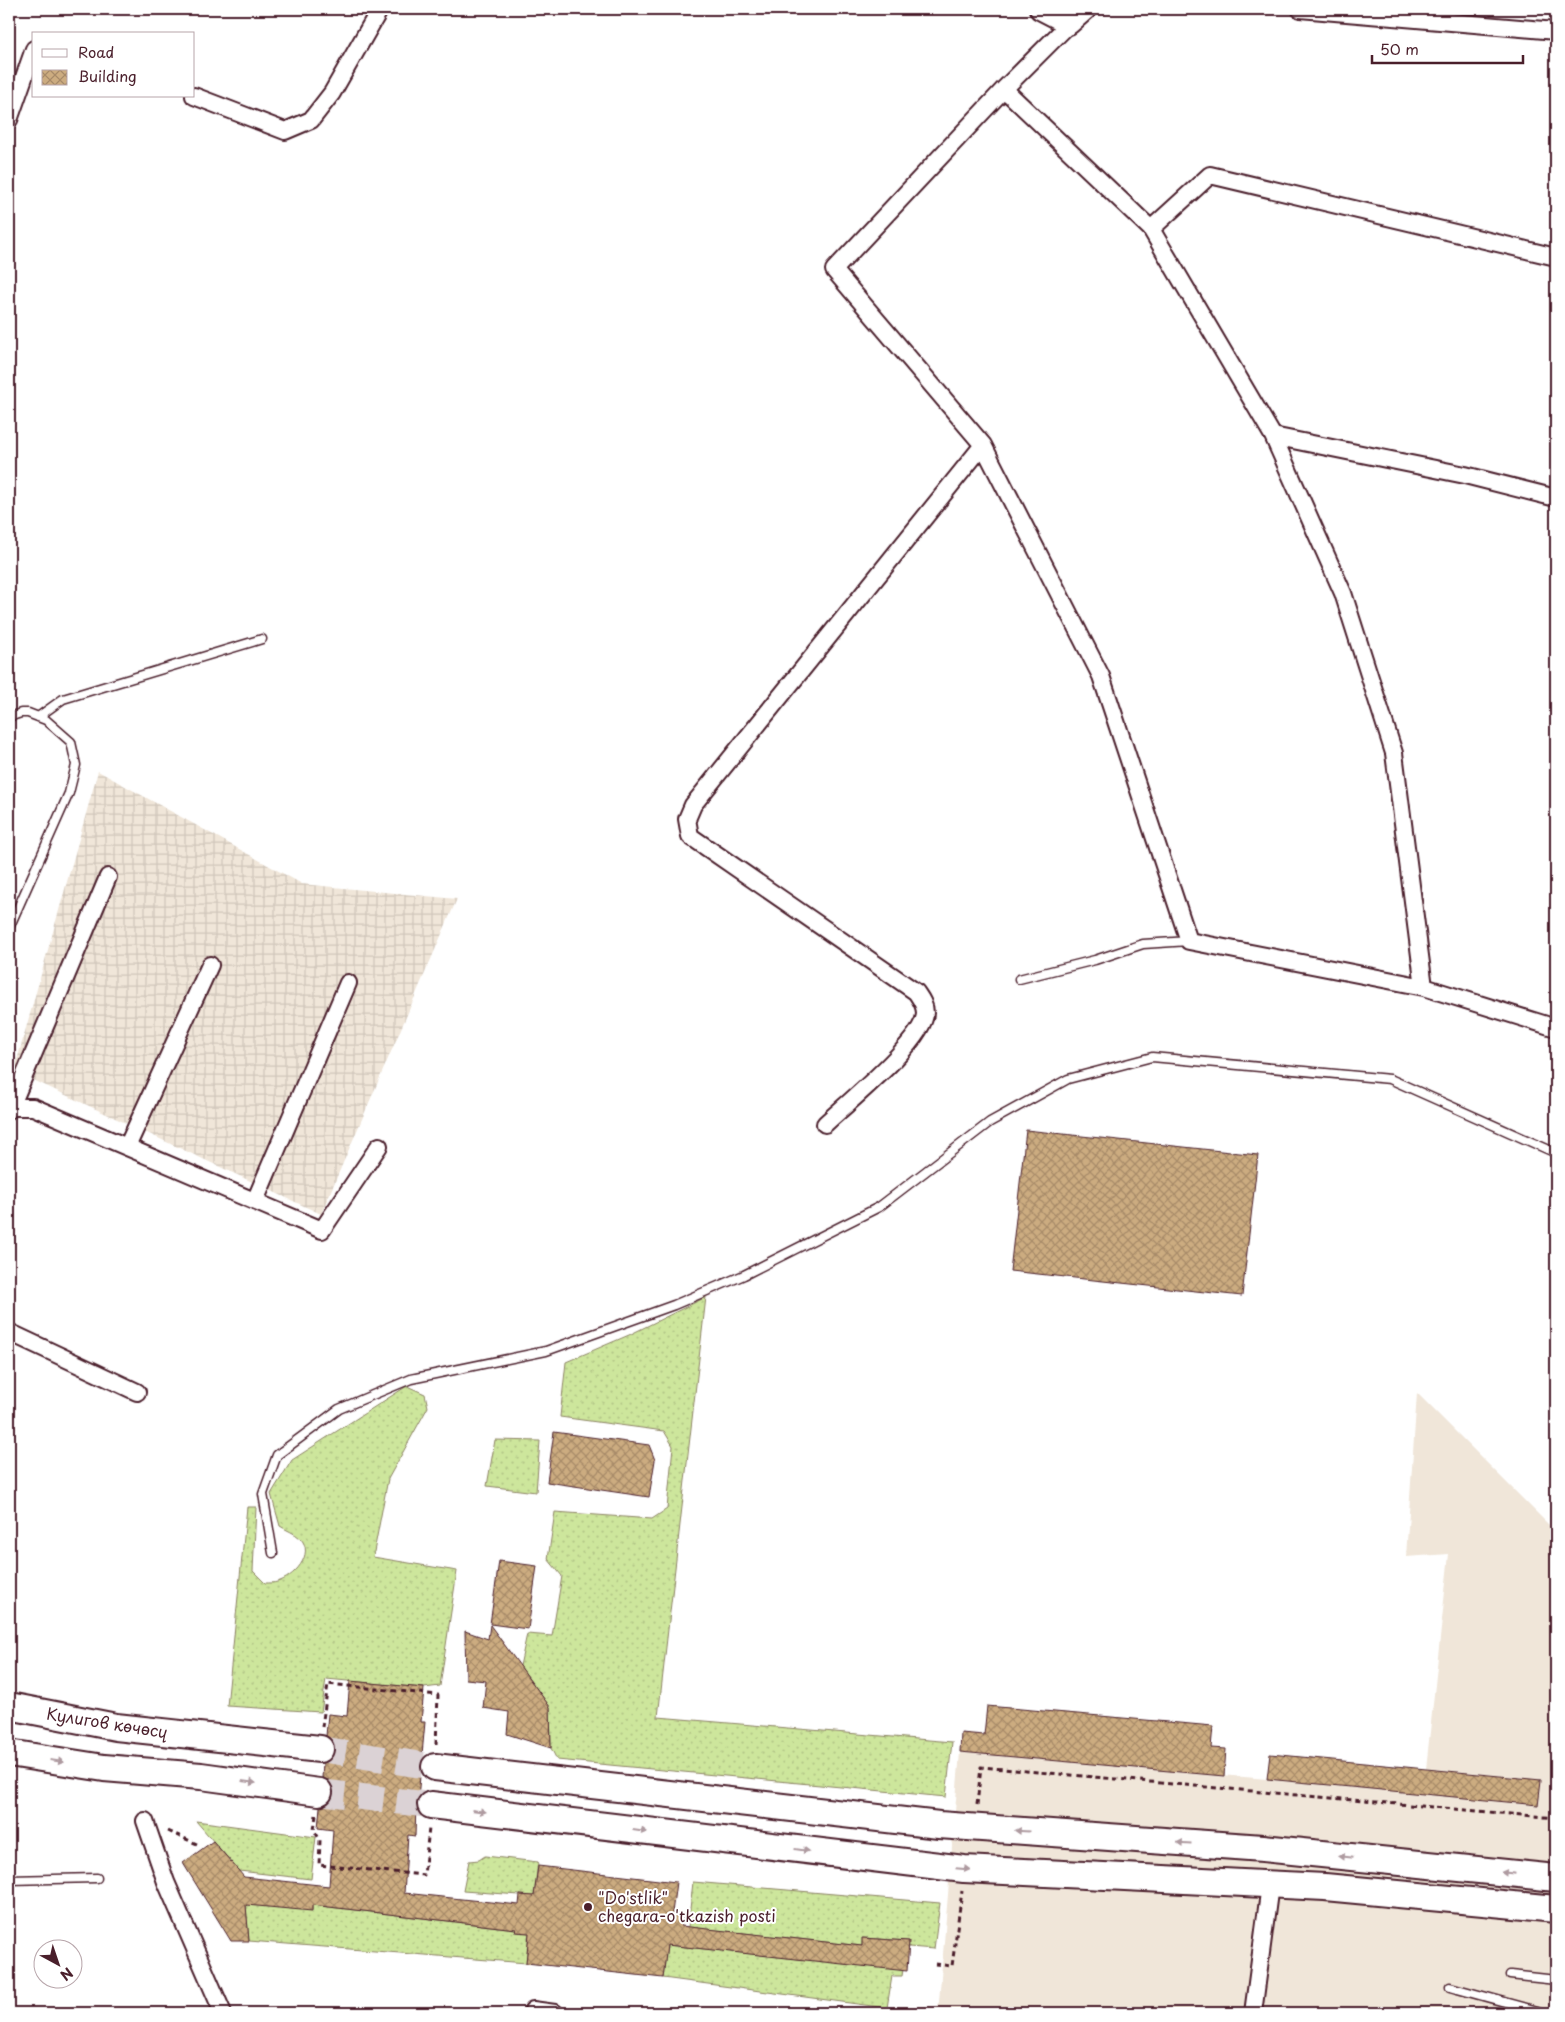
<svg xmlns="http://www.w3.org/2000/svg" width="1565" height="2022" font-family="'Playpen Sans',sans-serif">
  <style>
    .built { fill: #f0e6d9 }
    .industrial { fill: url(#industrial-grid) }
    .grass { fill: url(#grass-dots); stroke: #8c8264 }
    .building { fill: url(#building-cross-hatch); stroke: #4a1f2b }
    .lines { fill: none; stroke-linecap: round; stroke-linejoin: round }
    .trunk-tunnel { stroke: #dbd2d5; stroke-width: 26; stroke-dasharray: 26 13; stroke-linecap: butt }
    .service-casing { stroke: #4a1f2b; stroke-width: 11 }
    .minor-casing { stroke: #4a1f2b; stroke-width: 20 }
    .tertiary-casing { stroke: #4a1f2b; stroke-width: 24 }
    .trunk-casing { stroke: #4a1f2b; stroke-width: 30 }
    .path { stroke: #4a1f2b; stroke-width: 3; stroke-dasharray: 5 4; stroke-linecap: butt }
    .service { stroke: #fff; stroke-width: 8 }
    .minor { stroke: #fff; stroke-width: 16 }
    .tertiary { stroke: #fff; stroke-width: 20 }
    .trunk { stroke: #fff; stroke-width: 26 }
    .oneway { fill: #ae9aa0 }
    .poi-dot { fill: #4a1f2b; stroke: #fff; stroke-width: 2 }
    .labels { text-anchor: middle; stroke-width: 4; stroke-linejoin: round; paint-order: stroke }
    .street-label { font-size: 16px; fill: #4a1f2b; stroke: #fff }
    .poi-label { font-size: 16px; fill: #4a1f2b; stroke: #fff; text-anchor: start }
  </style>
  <defs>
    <pattern id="industrial-grid" width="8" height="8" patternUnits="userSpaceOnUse" patternTransform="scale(1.25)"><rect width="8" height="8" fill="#f0e6d9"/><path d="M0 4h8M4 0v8" fill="none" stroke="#cfc5ba"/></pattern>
    <pattern id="grass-dots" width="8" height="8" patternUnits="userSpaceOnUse" patternTransform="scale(1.25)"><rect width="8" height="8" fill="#cde69c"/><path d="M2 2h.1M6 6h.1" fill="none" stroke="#b2c587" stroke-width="1.8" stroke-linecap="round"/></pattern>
    <pattern id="building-cross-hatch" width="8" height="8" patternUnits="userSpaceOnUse" patternTransform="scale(1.25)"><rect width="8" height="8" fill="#ccac80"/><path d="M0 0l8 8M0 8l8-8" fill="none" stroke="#a88b69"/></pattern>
  </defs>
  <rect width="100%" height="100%" fill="#fff"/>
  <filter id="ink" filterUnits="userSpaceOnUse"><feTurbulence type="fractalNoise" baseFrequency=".02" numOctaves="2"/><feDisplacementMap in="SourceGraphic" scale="10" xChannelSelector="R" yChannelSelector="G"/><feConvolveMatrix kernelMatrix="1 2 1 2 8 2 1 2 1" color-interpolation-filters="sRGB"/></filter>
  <g filter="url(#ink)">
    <path class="built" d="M1417,1393l139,139v481h-618l22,-261 307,27 271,26 3,-25 -115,-11 23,-215 -43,3z"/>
    <path class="industrial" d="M98,771l204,113 155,15 -136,315 -307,-143z"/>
    <path class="grass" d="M706,1297l-48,420 294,25 -6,55 -389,-37 -6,-12 -1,-41 -30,-41 7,-32 25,2 10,-60 -14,-17 7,-47 97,7 15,-10 6,-63 -9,-15 -104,-14 6,-55 63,-27z
      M407,1386l18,8 3,13 -40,72 -15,78 84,14 -17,115 -16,2 -98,-9 -5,33 -94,-6 20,-199h9l-3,64 12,12c4,0 9,0 12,-1 16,-4 39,-28 23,-44 -5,-5 -14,-8 -20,-12l-9,-32 21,-34z
      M495,1440l45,1 -4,51 -49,-6z
      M196,1821l120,16 -5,42 -72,-8z
      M485,1856l53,6 -4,34 -71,-5 6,-30 10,-1z
      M693,1882l247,21 -6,46 -25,-2 -1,-6 -45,-3 -1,8 -174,-19z
      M245,1896l67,14v-5l204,24v3l13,1 -3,30 -277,-22z
      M667,1945l236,25 -1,6h-10l-5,32 -224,-30z"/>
    <path class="building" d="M1026,1130l232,25 -16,141 -232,-25z
      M554,1432l95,13 6,15 -6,37 -102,-15z
      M499,1561l38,5 -9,63 -38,-5z
      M490,1625l60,82 1,41 -44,-14 2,-22 -26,-4 3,-27 -20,-2 -1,-48 23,8z
      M350,1681l74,7 -3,34h4l-7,76 -2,6 -1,32 -7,-1 -4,58 115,12 1,-10 14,1 4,-30 138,16 -4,31 10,1 -1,12 181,20v-8l47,3 -2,30 -240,-26 -4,33 -137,-15 3,-30 -14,-1 1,-3 -204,-24v6l-66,-6 3,36h-18l-48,-78 30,-22 31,36 85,9 4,-56 -15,-2 2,-21 5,-1 6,-4 3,-8 -1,-8 -4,-6 -7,-2 1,-15 9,-5 3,-8 -2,-7 -7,-7 2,-22 19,2z
      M987,1706l226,20 -2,22 15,1 -2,27 -264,-24 1,-19 23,2z
      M1270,1754l271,26 -3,25 -271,-26z"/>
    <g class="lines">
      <path class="trunk-tunnel" d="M320,1749l115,18
        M319,1792l112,13"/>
      <g class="service-casing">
        <path id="service" d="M9,717l12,-4h7l18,7 25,22 5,23 -7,28 -60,135
          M38,717l25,-18 199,-60
          M1019,979l76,-19 48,-16 46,-3
          M273,1553l-10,-59 14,-39 62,-46 72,-30 135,-28 128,-46 70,-30 135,-68 111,-85 78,-43 84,-22 238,22 166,74
          M9,1880l88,-2
          M1510,1975l46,5
          M1450,1987l95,26"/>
      </g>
      <g class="minor-casing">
        <path id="minor" d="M1300,9l256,22
          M1069,24l-65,65 -170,181 149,175 118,231 88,265 235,46 132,41
          M1004,89l147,140 122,207 70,157 51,160 30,234
          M194,96l91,35 26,-11 21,-27 48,-84
          M9,120l25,-71
          M1151,229l59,-54 346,82
          M1273,436l192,39 91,23
          M11,1107l97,-230
          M9,1110l2,-3h22l289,123 57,-84
          M825,1124c21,-20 100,-84 100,-111 0,-9 -5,-15 -9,-21l-226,-156 -3,-17 6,-14 290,-360
          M127,1147l83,-182
          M255,1201l93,-218
          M9,1332l128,60
          M145,1821l21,61 57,131
          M533,2010l22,3
          M1253,2013l17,-128"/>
      </g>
      <g class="tertiary-casing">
        <path id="tertiary" d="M1040,9l29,15 17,-15"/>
      </g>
      <g class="trunk-casing">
        <path id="trunk" d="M9,1706l107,21 204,22
          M9,1753l95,15 97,8 118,16
          M435,1767l504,58 324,23 293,30
          M431,1805l533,64 361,18 231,22"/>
      </g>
      <path class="path" d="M322,1727l6,-43 110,11 -2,49
        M977,1805l4,-38 575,51
        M316,1815l-2,15 6,10 -1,25 105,10 5,-47
        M168,1831l29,13
        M935,1964l17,2 10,-75"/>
      <use href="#service" class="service"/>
      <use href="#minor" class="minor"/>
      <use href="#tertiary" class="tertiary"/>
      <use href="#trunk" class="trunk"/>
    </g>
    <defs><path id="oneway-solid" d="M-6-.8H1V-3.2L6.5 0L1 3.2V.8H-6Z" transform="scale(1.25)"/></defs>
    <g class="oneway">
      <use href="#oneway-solid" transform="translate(57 1761) rotate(8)"/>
      <use href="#oneway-solid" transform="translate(249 1782) rotate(8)"/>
      <use href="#oneway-solid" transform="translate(479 1811) rotate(7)"/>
      <use href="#oneway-solid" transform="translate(640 1831) rotate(7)"/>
      <use href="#oneway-solid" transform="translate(1022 1831) rotate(-176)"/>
      <use href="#oneway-solid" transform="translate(1184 1843) rotate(-176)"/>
      <use href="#oneway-solid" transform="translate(802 1850) rotate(7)"/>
      <use href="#oneway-solid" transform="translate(1346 1857) rotate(-174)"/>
      <use href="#oneway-solid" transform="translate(963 1869) rotate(5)"/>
      <use href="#oneway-solid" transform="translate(1508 1873) rotate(-174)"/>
    </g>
  </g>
  <circle class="poi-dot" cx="588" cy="1907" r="5"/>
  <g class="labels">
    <g class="street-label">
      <text transform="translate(107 1723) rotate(9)" y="6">Кулигов көчөсү</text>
    </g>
    <g class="poi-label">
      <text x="598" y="1904">"Do'stlik"<tspan x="598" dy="18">chegara-o'tkazish posti</tspan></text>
    </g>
  </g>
  <rect width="1565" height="2022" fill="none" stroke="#fff" stroke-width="30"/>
  <rect x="15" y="15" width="1535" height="1992" fill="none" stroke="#4a1f2b" stroke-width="2" filter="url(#ink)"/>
  <rect x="32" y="32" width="162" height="65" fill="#ffffff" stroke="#b7a5aa"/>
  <rect x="42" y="49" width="25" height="8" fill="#ffffff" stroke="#b7a5aa"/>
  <text x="78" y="58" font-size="15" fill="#4a1f2b">Road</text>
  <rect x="42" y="70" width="25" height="15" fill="url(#building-cross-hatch)" stroke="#b7a5aa"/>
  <text x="78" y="82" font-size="15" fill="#4a1f2b">Building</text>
  <g transform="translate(58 1964) rotate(140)"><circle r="24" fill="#ffffff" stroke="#b7a5aa"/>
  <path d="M0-4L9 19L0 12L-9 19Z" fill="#4a1f2b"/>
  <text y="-8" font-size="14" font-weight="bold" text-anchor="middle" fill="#4a1f2b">N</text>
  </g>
  <path d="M1372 55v8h151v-8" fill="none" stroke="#4a1f2b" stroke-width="2.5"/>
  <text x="1380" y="55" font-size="15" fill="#4a1f2b" stroke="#ffffff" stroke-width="4" paint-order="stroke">50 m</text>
</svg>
